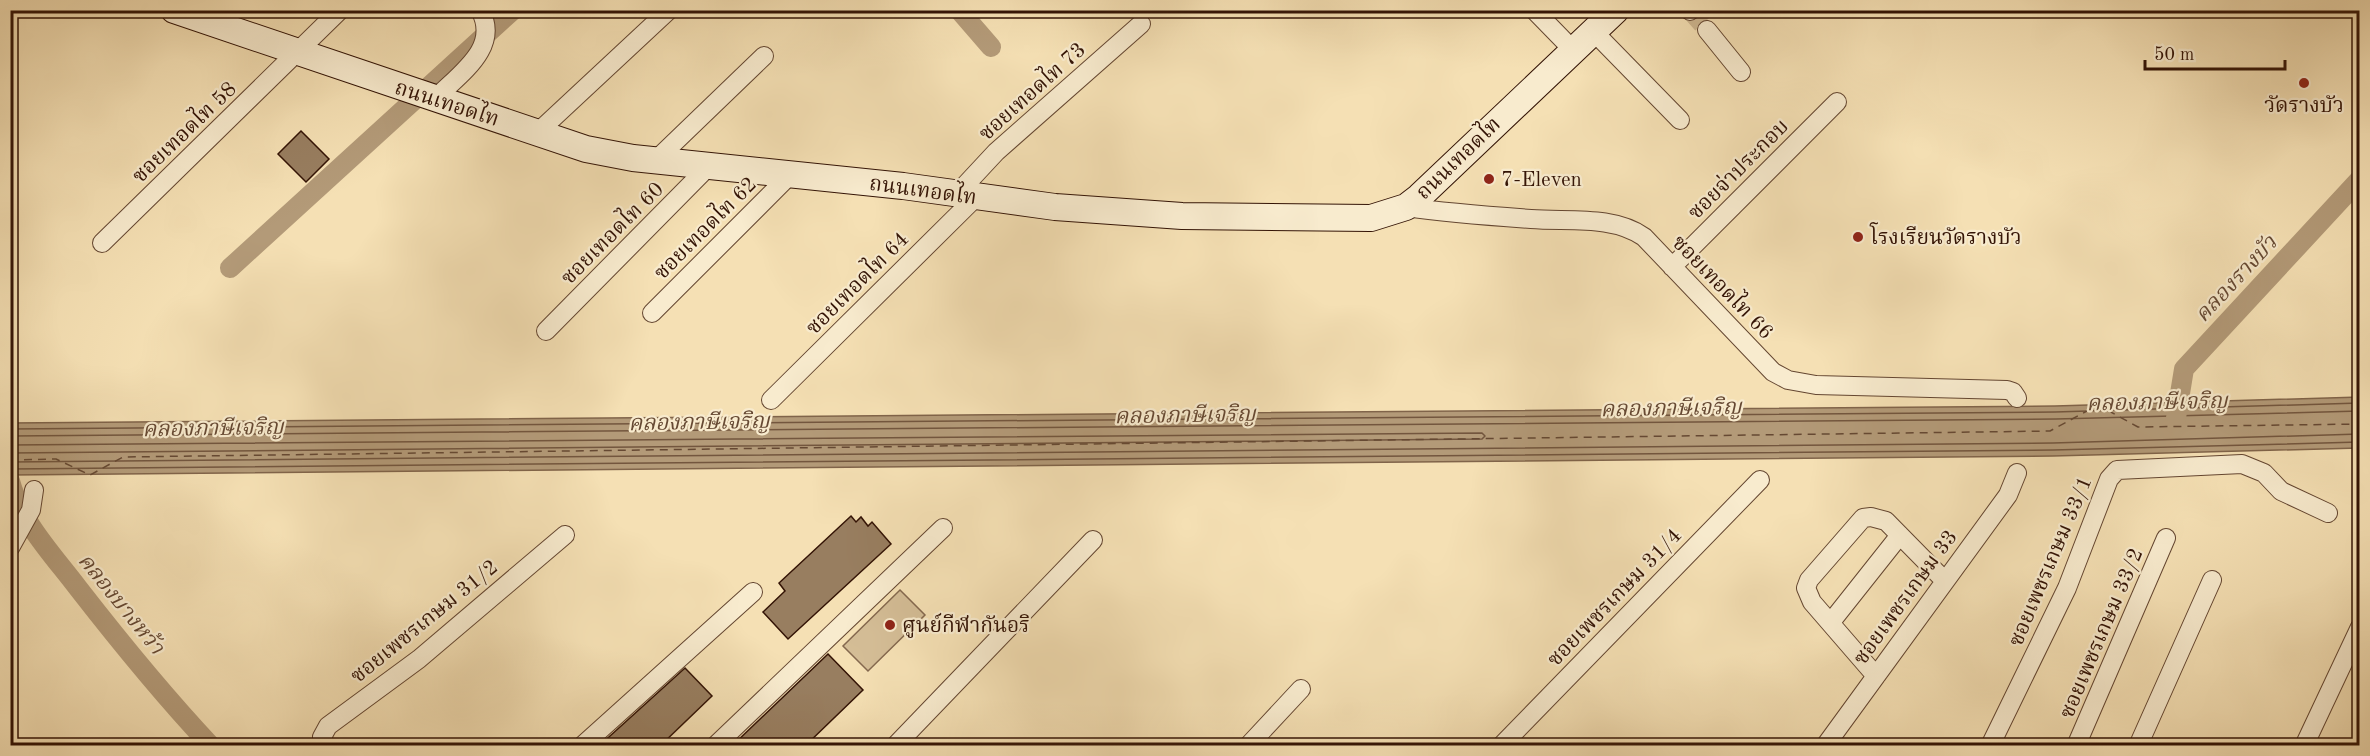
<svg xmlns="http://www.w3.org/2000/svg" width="2370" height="756" font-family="'Old Standard TT','Noto Serif Thai',serif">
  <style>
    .green { fill: #d4bd96; stroke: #84684e; stroke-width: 1.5 }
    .water { fill: #b39a78; stroke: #80644a; stroke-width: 1.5 }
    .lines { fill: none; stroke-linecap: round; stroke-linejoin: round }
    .shore { stroke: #73563e; stroke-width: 1.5 }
    .canal { stroke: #b39a78; stroke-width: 20 }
    .ferry { stroke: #664933; stroke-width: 1.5; stroke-dasharray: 8 6; stroke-linecap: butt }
    .building { fill: #987e60; stroke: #331305; stroke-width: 1.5 }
    .minor-tunnel { stroke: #ceb791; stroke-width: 18; stroke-dasharray: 18 9; stroke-linecap: butt }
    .minor-casing { stroke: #644631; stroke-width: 20 }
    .secondary-casing { stroke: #331305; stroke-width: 28 }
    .minor { stroke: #f8ebce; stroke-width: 18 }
    .secondary { stroke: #f8ebce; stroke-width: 26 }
    .poi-dot { fill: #8f2418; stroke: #f8ebce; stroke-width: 2 }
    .labels { text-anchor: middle; stroke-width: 4.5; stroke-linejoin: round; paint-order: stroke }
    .street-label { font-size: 21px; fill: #331305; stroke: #f8ebce }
    .poi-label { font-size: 21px; fill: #331305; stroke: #f8ebce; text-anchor: start }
    .water-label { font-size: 22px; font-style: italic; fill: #664933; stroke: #f8ebce }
  </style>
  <rect width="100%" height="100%" fill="#f5e0b4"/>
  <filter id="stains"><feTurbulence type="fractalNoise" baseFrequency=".00333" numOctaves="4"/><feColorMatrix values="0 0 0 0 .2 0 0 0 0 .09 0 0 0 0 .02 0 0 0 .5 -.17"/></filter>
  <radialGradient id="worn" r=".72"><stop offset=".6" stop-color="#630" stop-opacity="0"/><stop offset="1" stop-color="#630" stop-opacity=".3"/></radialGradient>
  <path class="green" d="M900,590l25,25 -57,56 -25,-25z"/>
  <path class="water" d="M2360,397l-1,51 -306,8 -2042,19 -1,-52 2045,-17z"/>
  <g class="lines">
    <path class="shore" d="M10,429l2045,-17 305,-9
      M10,436l2046,-17 304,-8
      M10,445l1472,-12 3,3 -3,3 -1472,14
      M10,462l2043,-19 307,-9
      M10,469l2043,-19 307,-8"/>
    <path class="canal" d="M959,10l32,37
      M230,268l283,-258
      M2175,424l9,-55 176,-190
      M10,481c11,41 43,74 68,107 42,54 86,108 133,158"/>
    <path class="ferry" d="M10,460l46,-1 34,16 33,-18 1927,-26 48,-26 40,22 222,-3"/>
  </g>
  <path class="building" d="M301,131l28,28 -23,23 -28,-28z
    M851,516l5,6 5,-5 7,9 4,-4 19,22 -103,95 -25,-27 22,-21 -6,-8z
    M828,654l35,36 -58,56h-73z
    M685,668l27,28 -52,50h-61z"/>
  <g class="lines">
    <path class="minor-tunnel" d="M1690,11l17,19"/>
    <g class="minor-casing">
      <path id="minor" d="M1534,10l39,40
        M1690,10v1
        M1707,30l34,42
        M1594,32l86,88
        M435,99c24,-25 66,-51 45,-89
        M537,133l132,-123
        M656,160l108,-104
        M956,195l40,-43 145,-128
        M1406,207c42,6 83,9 125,12 37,3 82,-4 113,18l129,135 15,8 28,5 191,5 6,2 4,6
        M102,243l238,-233
        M1672,267l165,-165
        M652,313l138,-138
        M546,331l163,-165
        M771,400l204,-202
        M10,548l21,-38 3,-20
        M1831,622l69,-87
        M1876,676l-64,-74 -6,-14 3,-8 54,-62 8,-1 15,4 59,60
        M326,746l-4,-9 6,-11 91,-67 146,-124
        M582,746l171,-154
        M715,746l228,-218
        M895,746l198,-206
        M1248,746l53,-57
        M1501,746l259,-266
        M1825,746l183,-251 9,-22
        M1990,746l77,-158 42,-109 8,-9 125,-6 22,9 17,18 47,22
        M2076,746l90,-208
        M2138,746l74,-166
        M2304,746l56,-119"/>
    </g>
    <g class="secondary-casing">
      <path id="secondary" d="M174,10l412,139 47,9 270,28 152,21 127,9 189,2 35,-11 13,-10 197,-187"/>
    </g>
    <use href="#minor" class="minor"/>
    <use href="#secondary" class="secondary"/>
  </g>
  <g class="poi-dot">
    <circle cx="2304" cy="83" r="6"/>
    <circle cx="1489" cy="179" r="6"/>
    <circle cx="1858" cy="237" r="6"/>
    <circle cx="890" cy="625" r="6"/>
  </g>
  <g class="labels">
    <g class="street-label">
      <text transform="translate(1032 91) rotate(-42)" y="7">ซอยเทอดไท 73</text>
      <text transform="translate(447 103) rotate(18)" y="7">ถนนเทอดไท</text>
      <text transform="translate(184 132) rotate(-44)" y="7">ซอยเทอดไท 58</text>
      <text transform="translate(1458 158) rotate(-44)" y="7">ถนนเทอดไท</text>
      <text transform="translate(1738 169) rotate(-45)" y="7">ซอยจ่าประกอบ</text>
      <text transform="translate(923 190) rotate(8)" y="7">ถนนเทอดไท</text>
      <text transform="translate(705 228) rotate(-45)" y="7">ซอยเทอดไท 62</text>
      <text transform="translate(612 233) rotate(-45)" y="7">ซอยเทอดไท 60</text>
      <text transform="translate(857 283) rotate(-45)" y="7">ซอยเทอดไท 64</text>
      <text transform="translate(1723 287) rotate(46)" y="7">ซอยเทอดไท 66</text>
      <text transform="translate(2050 561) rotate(-67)" y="7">ซอยเพชรเกษม 33/1</text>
      <text transform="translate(1614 597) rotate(-46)" y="7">ซอยเพชรเกษม 31/4</text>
      <text transform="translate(1905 597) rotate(-54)" y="7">ซอยเพชรเกษม 33</text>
      <text transform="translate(424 621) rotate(-39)" y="7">ซอยเพชรเกษม 31/2</text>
      <text transform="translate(2101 633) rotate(-67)" y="7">ซอยเพชรเกษม 33/2</text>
    </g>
    <g class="poi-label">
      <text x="2304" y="112" text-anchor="middle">วัดรางบัว</text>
      <text x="1501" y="186">7-Eleven</text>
      <text x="1870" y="244">โรงเรียนวัดรางบัว</text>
      <text x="902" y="632">ศูนย์กีฬากันอริ</text>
    </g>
    <g class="water-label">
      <text transform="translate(2235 278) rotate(-47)" y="8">คลองรางบัว</text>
      <text transform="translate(2157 401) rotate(-1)" y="8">คลองภาษีเจริญ</text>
      <text transform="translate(1671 407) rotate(-1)" y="8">คลองภาษีเจริญ</text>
      <text transform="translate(1185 414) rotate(-1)" y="8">คลองภาษีเจริญ</text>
      <text transform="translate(699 421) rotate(-1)" y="8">คลองภาษีเจริญ</text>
      <text transform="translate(213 427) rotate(-1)" y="8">คลองภาษีเจริญ</text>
      <text transform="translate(122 603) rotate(51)" y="8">คลองบางหว้า</text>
    </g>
  </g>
  <rect width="2370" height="756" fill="none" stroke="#f5e0b4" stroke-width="36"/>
  <rect x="12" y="12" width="2346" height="732" fill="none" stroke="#331305" stroke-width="3"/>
  <rect x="18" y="18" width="2334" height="720" fill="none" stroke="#331305" stroke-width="1.5"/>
  <path d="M2145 60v9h140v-9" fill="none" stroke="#331305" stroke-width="3"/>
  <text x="2154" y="60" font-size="18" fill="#331305" stroke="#f8ebce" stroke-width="4.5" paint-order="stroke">50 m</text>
  <rect width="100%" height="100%" filter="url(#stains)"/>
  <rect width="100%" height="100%" fill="url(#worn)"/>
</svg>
